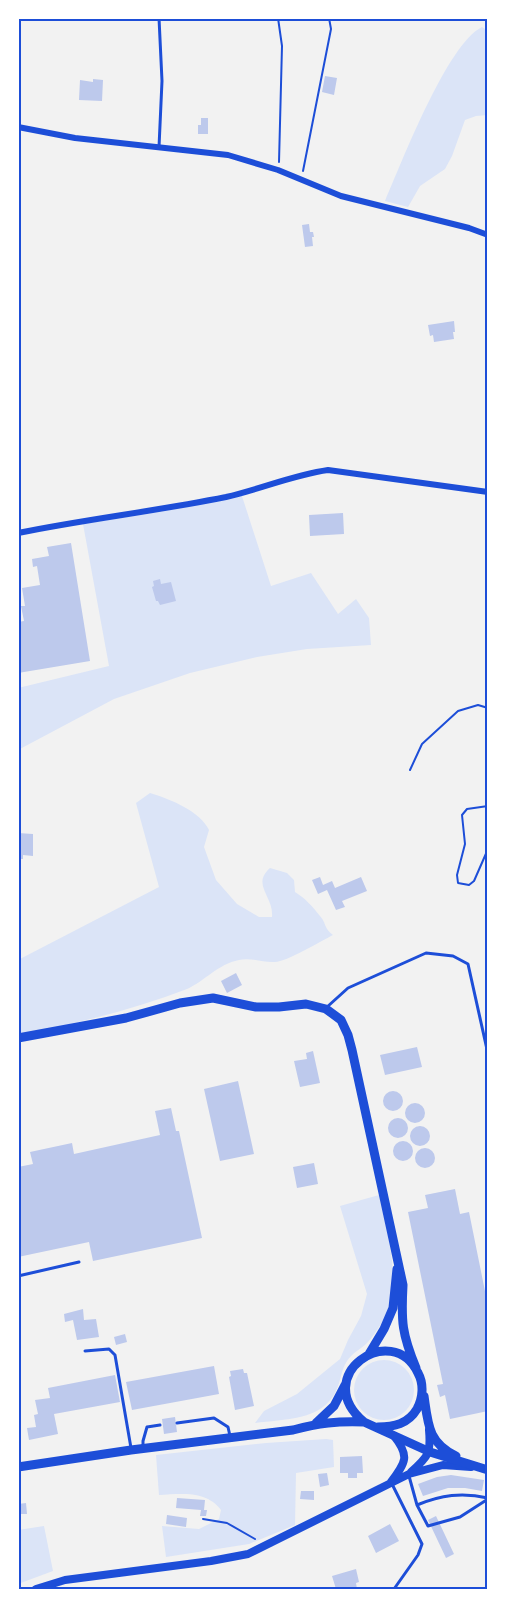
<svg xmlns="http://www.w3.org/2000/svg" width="506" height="1607" font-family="'Fira Sans Condensed',sans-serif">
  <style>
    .green { fill: #dbe4f7 }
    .building { fill: #bdc9ec }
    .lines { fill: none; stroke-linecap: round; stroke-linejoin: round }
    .path { stroke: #1d4ed8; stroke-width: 2 }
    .service { stroke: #1d4ed8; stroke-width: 3 }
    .minor { stroke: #1d4ed8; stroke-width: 6 }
    .tertiary { stroke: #1d4ed8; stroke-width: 8 }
    .secondary { stroke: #1d4ed8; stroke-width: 9 }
    .neatline { fill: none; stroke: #1d4ed8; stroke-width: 2 }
  </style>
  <rect width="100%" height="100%" fill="#f2f2f2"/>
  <path class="green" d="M482,27l6,4v84l-12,1 -11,4 -13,36 -7,13 -25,17 -12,21 -23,-6c17,-39 62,-157 97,-174z
    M241,493l30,93 40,-13 27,41 18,-15 13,19 2,27 -64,4 -50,8 -67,16 -76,26 -96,51v-62l91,-22 -26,-142 83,-13z
    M150,793c20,6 50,18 59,37l-5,17 12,33 21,24 22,13h13c2,-21 -21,-32 -2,-49l17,5 7,7 1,12c10,6 18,15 25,24 7,8 3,11 13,19 -12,6 -47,27 -58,27 -12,1 -24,-5 -36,-2 -21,4 -34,21 -52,29 -54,21 -113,35 -169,46v-75l141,-73 -23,-84z
    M379,1195c8,41 26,90 2,129 -4,6 -9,14 -14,19 -6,6 -15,10 -20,18 -6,9 -6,20 -11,30 -14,30 -52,28 -81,32l9,-12 33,-17 43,-35 8,-19 13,-24 6,-22 -27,-88z
    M354 1390a30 30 0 1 1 60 0a30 30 0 1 1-60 0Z
    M326,1439l7,1 1,27 -38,6 -1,52 -46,19 -83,13 -4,-31 37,3 20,-10 2,-9c-15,-20 -40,-16 -62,-15l-3,-40 110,-12z
    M44,1526l9,45 -35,13v-54z"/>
  <path class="building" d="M325,76l12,2 -3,17 -12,-3z
    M93,79l10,1 -1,21 -23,-1 1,-20 13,2z
    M201,118h7v16h-10v-9h3z
    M309,224l1,8h3l1,5h-2l1,9 -8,1 -3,-22z
    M454,321l1,11h-2l1,7 -20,3 -1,-7 -3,1 -2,-11z
    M343,513l1,21 -34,2 -1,-21z
    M71,543l19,118 -72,12v-51l6,-1 -3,-15h4l-3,-18 18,-3 -3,-19 -4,1 -1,-8 17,-3 -2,-9z
    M160,579l1,5 10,-2 5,19 -16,4 -2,-4h-2l-4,-14 2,-1 -1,-5z
    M18,833l15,1v22l-10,-1v4h-5z
    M320,877l3,8 9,-4 3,7 26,-11 6,14 -25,10 3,6 -9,3 -9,-20 -9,4 -6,-14z
    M236,973l6,12 -15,8 -6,-12z
    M417,1047l5,20 -37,8 -5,-20z
    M313,1051l7,32 -20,4 -6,-26 13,-2 -1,-6z
    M238,1081l16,73 -34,7 -16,-72z
    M383 1101a10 10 0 1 1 20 0a10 10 0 1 1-20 0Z
    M405 1113a10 10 0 1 1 20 0a10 10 0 1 1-20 0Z
    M171,1108l5,23h3l23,107 -109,23 -4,-19 -71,15v-90l15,-3 -3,-12 42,-9 2,11 86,-19 -5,-24z
    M388 1128a10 10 0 1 1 20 0a10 10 0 1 1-20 0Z
    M410 1136a10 10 0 1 1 20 0a10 10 0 1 1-20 0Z
    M393 1151a10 10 0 1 1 20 0a10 10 0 1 1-20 0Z
    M415 1158a10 10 0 1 1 20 0a10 10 0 1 1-20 0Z
    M314,1163l4,21 -21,4 -4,-21z
    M455,1189l5,25 9,-2 19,94v105l-38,8 -5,-24 -5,2 -3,-12 6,-1 -35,-172 20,-4 -3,-13z
    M83,1309l1,11 12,-1 3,18 -22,3 -4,-20 -8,2 -1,-8z
    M125,1334l2,8 -11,3 -2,-8z
    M214,1366l5,28 -87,16 -6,-28z
    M243,1369l1,4h3l7,33 -19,4 -6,-33 2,-1 -1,-5z
    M115,1375l5,27 -66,12 4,20 -29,6 -2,-12 9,-1 -2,-12 4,-1 -3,-14 15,-2 -2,-10z
    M175,1417l2,15 -13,2 -2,-15z
    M362,1456l1,17h-6v5h-9v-5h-8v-16z
    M327,1473l2,12 -9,2 -2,-13z
    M451,1475l33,5 -2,11 -17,-3h-17l-25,8 -5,-12 19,-7z
    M301,1491h13v9l-14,-1z
    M177,1498l28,2 -1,10h3l-1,6h-6l1,-6 -25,-2z
    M26,1503l1,11h-9v-10z
    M167,1515l20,3 -1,9 -20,-3z
    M436,1516l18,38 -8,4 -18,-38z
    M390,1524l9,17 -23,12 -8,-17z
    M356,1569l3,13 -3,1 1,6h-21l-4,-13z"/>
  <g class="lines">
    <path class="path" d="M278,18l4,28 -3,116
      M303,171l28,-142 -2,-11
      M410,770l12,-26 36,-33 20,-6 10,3
      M488,806l-21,3 -5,6 3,29 -8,31 1,8 11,2 5,-4 14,-32
      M203,1519l24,4 28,16"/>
    <path class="service" d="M159,18l3,63 -3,66
      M327,1007l21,-19 78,-35 27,3 15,8 20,90
      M18,1276l61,-14
      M85,1351l24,-2 6,6 16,93
      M177,1423l37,-5 14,9 2,9
      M143,1447v-6l4,-14 13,-2
      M409,1476l8,29 11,21 32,-9 28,-18
      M392,1484l30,60 -4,11 -24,34
      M417,1505c24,-10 45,-13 71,-7"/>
    <path class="minor" d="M18,127l57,11 153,17 50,15 63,26 128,32 19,7
      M18,533c69,-14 139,-22 208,-36 35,-8 67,-22 102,-27l160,22"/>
    <path class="tertiary" d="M411,1472c18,-16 20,-19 18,-42
      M391,1482c15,-20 19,-26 3,-46
      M36,1589l29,-9 146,-19 37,-7 161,-80 34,-9 28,2"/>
    <path class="secondary" d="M18,1038l108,-20 54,-15 33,-5 43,9h23l27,-3 20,5 15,11 7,15 4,15 51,235c-2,37 -1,49 13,83
      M369,1354l15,-25 9,-21 4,-39
      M424,1396c4,28 4,47 32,60
      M316,1423l18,-17 11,-21
      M378,1427c16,0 30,-3 39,-18 6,-11 7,-25 1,-36 -26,-54 -109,3 -54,49l66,30 58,18
      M18,1467l113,-17 162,-20c26,-7 44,-9 71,-8"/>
  </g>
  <rect width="506" height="1607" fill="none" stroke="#ffffff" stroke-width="39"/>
  <rect x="20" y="20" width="466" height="1568" class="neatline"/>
</svg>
